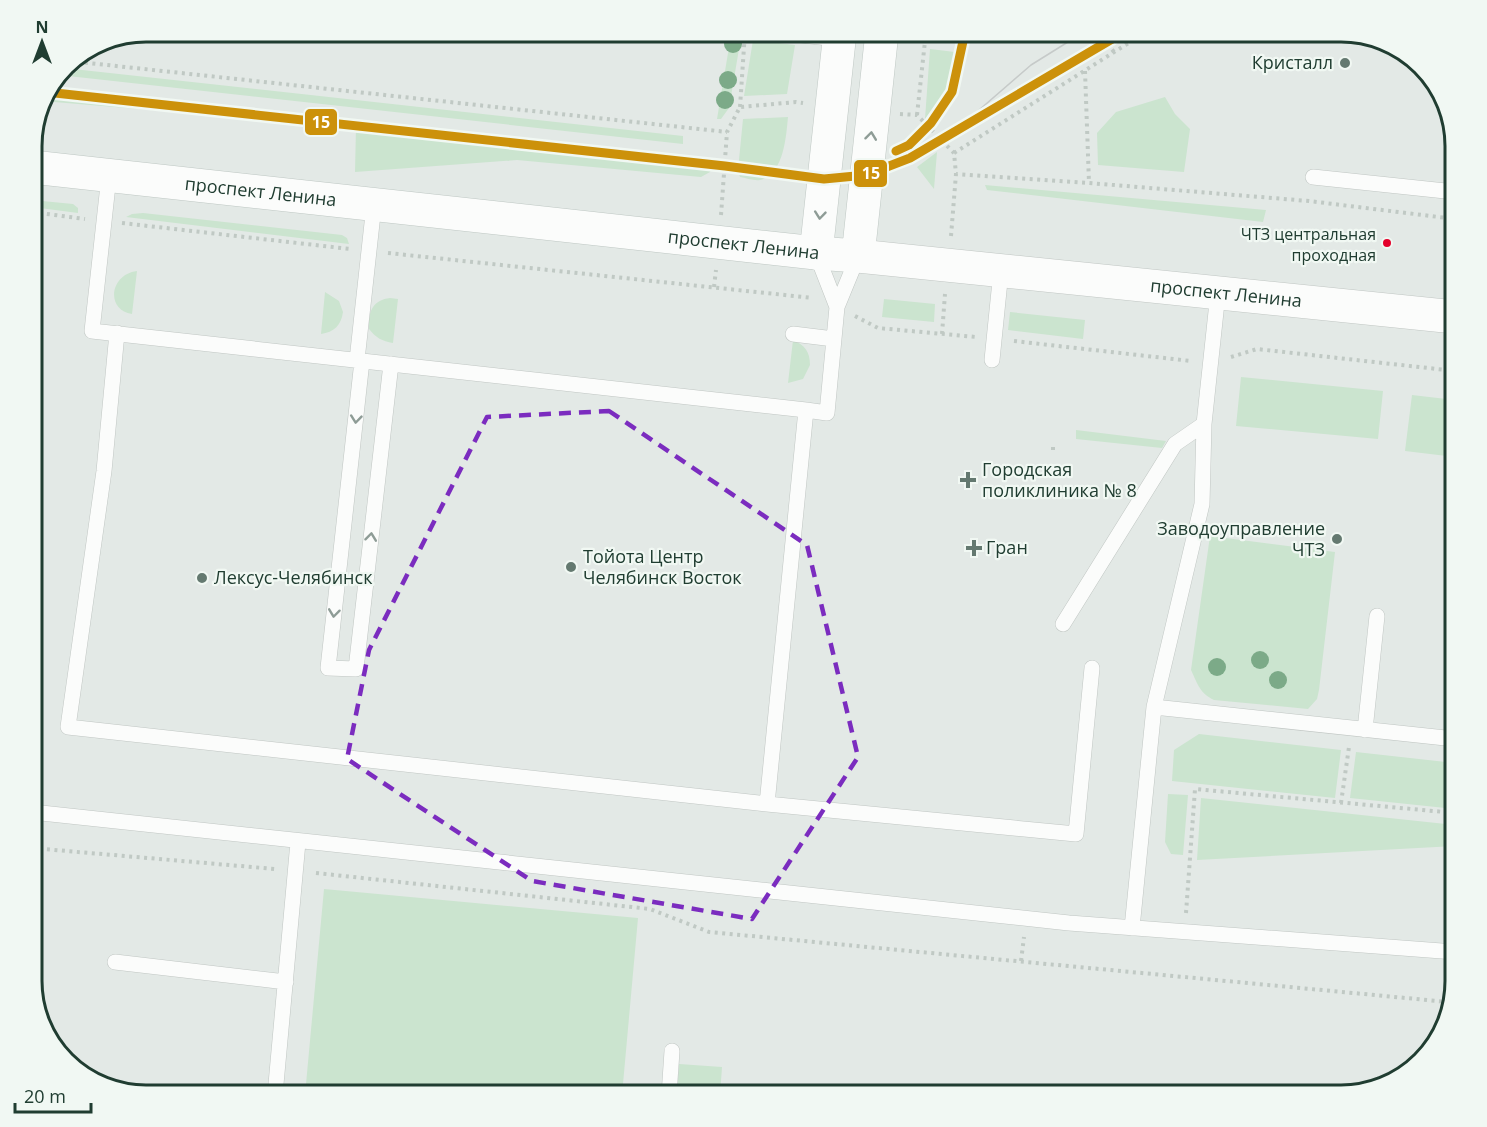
<svg xmlns="http://www.w3.org/2000/svg" width="1487" height="1127" font-family="'Open Sans',sans-serif">
  <style>
    .green { fill: #cbe4cf }
    .lines { fill: none; stroke-linecap: round; stroke-linejoin: round }
    .service-casing { stroke: #c0c6c3; stroke-width: 16 }
    .tertiary-casing { stroke: #c0c6c3; stroke-width: 34 }
    .secondary-casing { stroke: #bec7c3; stroke-width: 34 }
    .path { stroke: #c0c9c4; stroke-width: 4; stroke-dasharray: 3 4.5; stroke-linecap: butt }
    .service { stroke: #fbfcfb; stroke-width: 15 }
    .tertiary { stroke: #fbfcfb; stroke-width: 33 }
    .secondary { stroke: #fbfcfb; stroke-width: 33 }
    .tram { stroke: #c6cac9; stroke-width: 1.5 }
    .tram-1-casing { stroke: #f1f8f3; stroke-width: 14 }
    .tram-1 { stroke: #cc910a; stroke-width: 9 }
    .tree { fill: #7caa88 }
    .oneway { stroke: #8e9c96 }
    .marked { fill: none; stroke: #7b2cbf; stroke-width: 4.5; stroke-dasharray: 12 8; stroke-linejoin: round }
    .poi-dot { fill: #647970; stroke: #f1f8f3; stroke-width: 2 }
    .bus-dot { fill: #e4002b; stroke: #f1f8f3; stroke-width: 2 }
    .labels { text-anchor: middle; stroke-width: 4.5; stroke-linejoin: round; paint-order: stroke }
    .bus-label { font-size: 16px; fill: #203d31; stroke: #f1f8f3; text-anchor: end }
    .poi-label { font-size: 18px; fill: #203d31; stroke: #f1f8f3; text-anchor: start }
    .street-label { font-size: 18px; fill: #203d31; stroke: #f1f8f3 }
    .rim { fill: none; stroke: #203d31; stroke-width: 3 }
    .line-badge { stroke: #f1f8f3; stroke-width: 2 }
    .badge-label { font-size: 16px; text-anchor: middle; font-weight: bold; fill: #fff }
  </style>
  <rect width="100%" height="100%" fill="#e3e9e6"/>
  <path class="green" d="M731,35l5,2 4,6 -11,65 -8,11h-4z
    M753,40l42,5 -8,49 -43,2z
    M930,49l25,3 -8,37 -22,30z
    M64,68l619,68v8l-624,-69z
    M47,91l667,73 -4,8 -9,5 -184,-17 -162,12 1,-45 -314,-26z
    M1165,97l10,17 15,15 -6,43 -86,-7 -1,-32 19,-21z
    M788,117c-2,20 -4,57 -28,63 -6,1 -14,-2 -20,-3l-2,-7 5,-51z
    M937,152l-3,37 -17,-22z
    M985,185l281,25 -3,12 -276,-32z
    M32,200l41,4 5,4v5l-46,-6z
    M143,213l199,22 5,3 2,6 -223,-27 6,-3z
    M137,271l-5,43c-27,-4 -22,-40 5,-43z
    M325,292l14,9 4,11c-2,14 -9,20 -22,22z
    M390,298l8,1 -5,44c-11,-2 -17,-5 -24,-14 -1,-16 3,-29 21,-31z
    M884,299l51,5 -1,18 -52,-5z
    M1010,312l75,8 -2,19 -75,-9z
    M793,340c12,5 17,12 17,25l-7,14 -15,4z
    M1241,377l142,14 -5,48 -142,-13z
    M1412,395l43,5v57l-50,-6z
    M1076,430l90,11 -4,7 -86,-9z
    M1210,536l125,16 -16,138 -2,9 -9,10 -94,-9c-14,-7 -16,-15 -23,-30z
    M1199,734l142,16 -6,48 -163,-17 2,-31z
    M1356,752l99,11v46l-105,-11z
    M1168,794l20,1 -5,60 -12,-1 -6,-12z
    M1201,798l254,27v21l-258,14z
    M324,889l314,29 -16,177h-317z
    M679,1064l43,3 -2,28h-43z"/>
  <g class="lines">
    <g class="service-casing">
      <path id="service" d="M772,32l67,7
        M109,176l-17,155 714,79 21,3 10,-106 21,-51
        M1313,177l142,15
        M816,253l21,54
        M1218,293l-14,131 -2,80 -48,203 301,32
        M117,333l-13,138 -36,256 699,77 39,-394
        M793,334l41,5
        M357,360l17,-155
        M992,360l9,-89
        M362,361l-34,307 28,1 35,-305
        M1063,624l112,-180 29,-20
        M1365,730l12,-114
        M1451,739l4,-40
        M767,804l309,30 16,-166
        M32,812l1037,111 386,29
        M1132,928l22,-221
        M115,962l171,20
        M275,1095l23,-253
        M669,1095l3,-44"/>
    </g>
    <g class="tertiary-casing">
      <g id="tertiary">
        <path id="s1" d="M858,256l597,61"/>
      </g>
    </g>
    <g class="secondary-casing">
      <g id="secondary">
        <path id="s2" d="M32,167l784,86 42,3 24,-224"/>
        <path d="M816,253l24,-221"/>
      </g>
    </g>
    <path class="path" d="M1098,32l16,20
      M70,61l657,71
      M1085,71l4,112 220,18 146,18
      M740,107l5,-75
      M900,114l17,1 37,38 2,21 133,9
      M917,115l9,-83
      M954,153l192,-121
      M32,212l53,7
      M721,215l6,-83 13,-25 56,-5 7,1
      M122,223l228,26
      M951,236l5,-62
      M388,253l425,45
      M714,287l2,-17
      M855,316l23,12 98,9
      M942,334l3,-40
      M1014,341l177,20
      M1231,357l26,-8 198,22
      M1053,450v-4
      M1341,803l8,-56
      M32,848l243,21
      M316,873l334,36 59,23 739,70
      M1186,913l9,-124 260,24
      M1021,961l3,-24"/>
    <use href="#service" class="service"/>
    <use href="#tertiary" class="tertiary"/>
    <use href="#secondary" class="secondary"/>
    <path class="tram" d="M1112,39l11,-7
      M948,137l83,-72 53,-33"/>
    <g class="tram-1-casing">
      <path id="tram-1" d="M46,92l679,74 99,13 42,-4 44,-17 202,-119
        M896,151l13,-6 22,-22 21,-31 13,-60"/>
    </g>
    <use href="#tram-1" class="tram-1"/>
  </g>
  <g class="tree">
    <circle cx="733" cy="44" r="9"/>
    <circle cx="728" cy="80" r="9"/>
    <circle cx="725" cy="100" r="9"/>
    <circle cx="1260" cy="660" r="9"/>
    <circle cx="1217" cy="667" r="9"/>
    <circle cx="1278" cy="680" r="9"/>
  </g>
  <defs><path id="oneway-chevron" d="M-2-3.5L2.5 0L-2 3.5" fill="none" stroke-width="1.6" stroke-linecap="round" stroke-linejoin="round" transform="scale(1.5)"/></defs>
  <g class="oneway">
    <use href="#oneway-chevron" transform="translate(871 136) rotate(-83)"/>
    <use href="#oneway-chevron" transform="translate(820 215) rotate(96)"/>
    <use href="#oneway-chevron" transform="translate(356 419) rotate(96)"/>
    <use href="#oneway-chevron" transform="translate(371 537) rotate(-83)"/>
    <use href="#oneway-chevron" transform="translate(334 613) rotate(97)"/>
  </g>
  <path class="marked" d="M609,411l198,134 51,212 -106,162 -220,-38 -185,-122 22,-109 118,-233z"/>
  <g class="poi-dot">
    <circle cx="1345" cy="63" r="6"/>
    <path d="M965 471h6v6h6v6h-6v6h-6v-6h-6v-6h6z"/>
    <circle cx="1337" cy="539" r="6"/>
    <path d="M971 539h6v6h6v6h-6v6h-6v-6h-6v-6h6z"/>
    <circle cx="571" cy="567" r="6"/>
    <circle cx="202" cy="578" r="6"/>
  </g>
  <circle class="bus-dot" cx="1387" cy="243" r="5"/>
  <g class="labels">
    <g class="bus-label">
      <text x="1376" y="240">ЧТЗ центральная<tspan x="1376" dy="21">проходная</tspan></text>
    </g>
    <g class="poi-label">
      <text x="1333" y="69" text-anchor="end">Кристалл</text>
      <text x="982" y="476">Городская<tspan x="982" dy="21">поликлиника № 8</tspan></text>
      <text x="1325" y="535" text-anchor="end">Заводоуправление<tspan x="1325" dy="21">ЧТЗ</tspan></text>
      <text x="986" y="554">Гран</text>
      <text x="583" y="563">Тойота Центр<tspan x="583" dy="21">Челябинск Восток</tspan></text>
      <text x="214" y="584">Лексус-Челябинск</text>
    </g>
    <g class="street-label">
      <text dy="6" stroke="none"><textPath href="#s2" startOffset="230">проспект Ленина</textPath></text>
      <text dy="6" stroke="none"><textPath href="#s2" startOffset="716">проспект Ленина</textPath></text>
      <text dy="6" stroke="none"><textPath href="#s1" startOffset="370">проспект Ленина</textPath></text>
    </g>
  </g>
  <path d="M0 0H1487V1127H0ZM146 42H1341A104 104 0 0 1 1445 146V981A104 104 0 0 1 1341 1085H146A104 104 0 0 1 42 981V146A104 104 0 0 1 146 42Z" fill="#f1f8f3" fill-rule="evenodd"/>
  <path class="rim" d="M146 42H1341A104 104 0 0 1 1445 146V981A104 104 0 0 1 1341 1085H146A104 104 0 0 1 42 981V146A104 104 0 0 1 146 42Z"/>
  <g class="line-badge">
    <rect x="304" y="108" width="34" height="28" rx="6" fill="#cc910a"/>
    <rect x="853" y="159" width="35" height="29" rx="6" fill="#cc910a"/>
  </g>
  <g class="badge-label">
    <text x="321" y="128">15</text>
    <text x="871" y="179">15</text>
  </g>
  <g transform="translate(42 42)" stroke="#f1f8f3" stroke-width="4.5" paint-order="stroke">
  <path d="M0-4.5L10 22L0 15L-10 22Z" fill="#203d31"/>
  <text y="-9" font-size="16" font-weight="bold" text-anchor="middle" fill="#203d31">N</text>
  </g>
  <path d="M15 1103v9h76v-9" fill="none" stroke="#203d31" stroke-width="3"/>
  <text x="24" y="1103" font-size="18" fill="#203d31" stroke="#f1f8f3" stroke-width="4.5" paint-order="stroke">20 m</text>
</svg>
